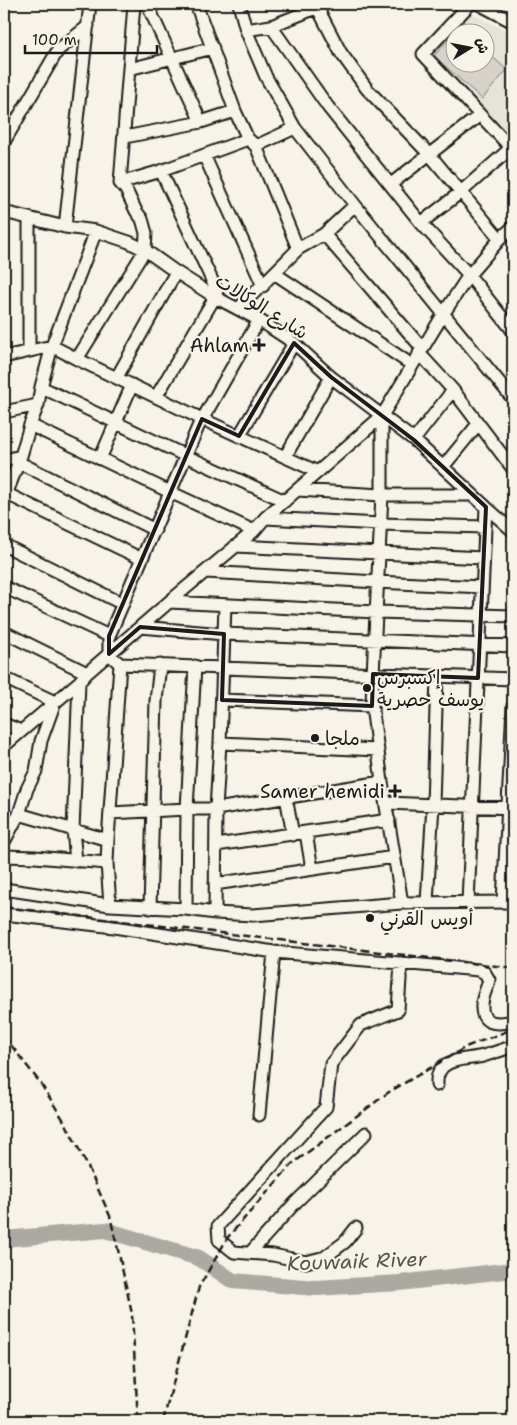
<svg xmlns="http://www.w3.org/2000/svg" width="517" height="1425" font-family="'Shantell Sans','Playpen Sans Arabic',sans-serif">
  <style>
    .built { fill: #e6e3d9; fill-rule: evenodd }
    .green { fill: #d7d3cb; stroke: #7a7874 }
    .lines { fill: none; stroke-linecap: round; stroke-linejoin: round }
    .river { stroke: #aca9a2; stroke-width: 16 }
    .minor-casing { stroke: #1c1c1c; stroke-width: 15 }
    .minor { stroke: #f7f3e8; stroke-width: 11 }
    .rail { stroke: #1c1c1c; stroke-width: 2.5; stroke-dasharray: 8 4; stroke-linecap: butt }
    .marked { fill: none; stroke: #1c1c1c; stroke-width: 4; stroke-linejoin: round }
    .poi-dot { fill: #1c1c1c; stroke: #f7f3e8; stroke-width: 2 }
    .labels { text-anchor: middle; stroke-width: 4.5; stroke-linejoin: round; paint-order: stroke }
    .street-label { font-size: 19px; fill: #1c1c1c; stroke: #f7f3e8 }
    .poi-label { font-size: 19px; fill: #1c1c1c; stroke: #f7f3e8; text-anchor: start }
    .water-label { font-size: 20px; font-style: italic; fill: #565452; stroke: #f7f3e8 }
  </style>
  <rect width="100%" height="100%" fill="#f7f3e8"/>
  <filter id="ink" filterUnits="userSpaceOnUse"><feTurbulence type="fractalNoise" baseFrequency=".02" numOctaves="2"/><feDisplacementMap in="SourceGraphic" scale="10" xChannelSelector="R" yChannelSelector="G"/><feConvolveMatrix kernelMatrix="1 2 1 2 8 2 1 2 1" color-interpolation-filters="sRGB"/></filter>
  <g filter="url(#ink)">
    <path class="built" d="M467,11l46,23v104l-82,-85zM454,32h30v30h-30z"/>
    <path class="green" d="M459,27l6,5h-11v30h30l1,-12 22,20 -25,29 -48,-43z"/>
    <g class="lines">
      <path class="river" d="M4,1239l101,-9 94,28 34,23 83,7 83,-5 114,-13"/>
      <g class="minor-casing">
        <path id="minor" d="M196,4l39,107 13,28 8,7 42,103
          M239,4l7,26 20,47 29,51 60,77 158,194
          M470,4l-47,50 90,96
          M479,4l34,18
          M317,7l24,46 26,36 63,66 70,84
          M271,26l57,81 93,116 48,52 44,56
          M246,30l25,-4 28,-11 26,-11
          M129,69l84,-21
          M201,122l34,-11
          M125,137l76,-15 -53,-116
          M4,142l54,-92 30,-24
          M256,146l39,-18
          M204,155l59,131
          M120,183l41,-12 87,-32
          M391,184l89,-69
          M4,212l61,15 31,4 33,11 16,8 31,22 39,25 44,23 35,23 37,34 83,63 72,67 27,24
          M29,218v133
          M421,223l40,-31 50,-44
          M65,227l25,-223
          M324,234l98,114
          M274,273l138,92
          M238,309l60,-60 26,-15 31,-29
          M259,320l-61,107 -89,209v18l11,10 393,15
          M419,353l34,37 60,79
          M4,357l48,-11 25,13 125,60 116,53
          M77,359l68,-109 1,-17 -4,-14 -6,-8 -10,-21 -6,-7 14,-179
          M117,377l59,-105
          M41,387l145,69 99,45
          M156,397l59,-100 2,-6 -56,-120
          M4,412l34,-7
          M30,425l140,67 84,39
          M239,436l55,-93
          M414,440l39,-50
          M285,457l46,-80
          M100,459l32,-74
          M4,460l17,-4
          M18,462l137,68
          M443,467l35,-43
          M297,490l85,5h91
          M7,494l135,65
          M4,500l17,-44 9,-31 8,-20 3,-18 11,-41 44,-115
          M265,518l115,6 105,3
          M4,545l119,59
          M235,546l248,12
          M206,572l171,10 105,5
          M4,587l105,49
          M169,602l207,10 137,4
          M140,627l84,7 289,12
          M4,632l83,41
          M4,678l51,24 -14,39 -5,30 -9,18 -8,25 -15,28
          M222,700l150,6
          M4,724l17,7
          M220,743l158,7
          M4,746l75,-64 8,-9 82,-71 85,-71 11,-13 117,-102
          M286,797l7,38
          M386,803l127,5
          M110,813l77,-4h29l166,-27
          M19,814l89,26
          M306,833l6,36
          M216,845l173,-25
          M4,856l31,1 72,6
          M76,861l-3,-31 6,-148
          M215,884l179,-27
          M4,889l106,16 76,4 29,4 38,2 149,-12 111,-1
          M427,902l6,-97 4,-129
          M468,902l18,-395
          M503,902l10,-196
          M402,903l-20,-121 -10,-76 1,-32 9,-179v-79l62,-103 25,-38 31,-36 13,-12
          M110,905l-3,-42 1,-23 12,-176
          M150,908l6,-207 4,-36
          M186,909l1,-100 8,-143
          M215,913l1,-104 4,-66 5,-138
          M4,914l110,13 160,25 205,18 6,3 4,7c-2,9 -8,18 -7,28 0,18 19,16 31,13
          M437,1085c-2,-29 28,-24 46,-29 10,-3 20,-6 30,-10
          M259,1115l15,-163
          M356,1228l-11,14 -20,15 -19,5 -33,-7 -39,-3 -15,-12 -1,-14 108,-119 5,-43 30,-39 37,-15 3,-47
          M250,1253l44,-49 72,-71"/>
      </g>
      <use href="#minor" class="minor"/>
      <path class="rail" d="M4,907l509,61
        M4,1036l37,48 25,40 23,45 21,47 9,38 13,60 6,107
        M163,1421l36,-134 29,-50 64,-73 97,-72 79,-46 45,-17"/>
    </g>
  </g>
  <path class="marked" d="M294,343l37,34 83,63 72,67 -8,171 -105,-4 -1,32 -150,-6 2,-66 -84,-7 -31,27v-18l93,-217 37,17z"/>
  <g class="poi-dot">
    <path d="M256.5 337.5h5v5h5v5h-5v5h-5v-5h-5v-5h5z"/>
    <circle cx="367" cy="688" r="5"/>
    <circle cx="315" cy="738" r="5"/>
    <path d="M392.5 783.5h5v5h5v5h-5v5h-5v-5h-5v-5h5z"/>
    <circle cx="370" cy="918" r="5"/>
  </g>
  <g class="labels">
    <g class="street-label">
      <text transform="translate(262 306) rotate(32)" y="7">شارع الوكالات</text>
    </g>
    <g class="poi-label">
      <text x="249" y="352" text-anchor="end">Ahlam</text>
      <text x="377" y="684">إكسبرس<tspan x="377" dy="22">يوسف حصرية</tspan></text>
      <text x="325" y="745">ملجا</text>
      <text x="385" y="798" text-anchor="end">Samer hemidi</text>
      <text x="380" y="925">أويس القرني</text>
    </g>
    <g class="water-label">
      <text transform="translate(357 1261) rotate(-2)" y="7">Kouwaik River</text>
    </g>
  </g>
  <rect width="517" height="1425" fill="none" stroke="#f7f3e8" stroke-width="20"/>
  <rect x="10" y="10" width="497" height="1405" fill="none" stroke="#1c1c1c" stroke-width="2" filter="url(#ink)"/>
  <g transform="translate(470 48) rotate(80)"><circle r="24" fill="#f7f3e8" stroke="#9f9d96"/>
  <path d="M0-4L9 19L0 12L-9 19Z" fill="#1c1c1c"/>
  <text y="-8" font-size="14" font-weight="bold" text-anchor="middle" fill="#1c1c1c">ش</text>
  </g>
  <path d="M25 45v8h132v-8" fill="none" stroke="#1c1c1c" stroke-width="2.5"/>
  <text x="32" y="45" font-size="15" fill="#1c1c1c" stroke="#f7f3e8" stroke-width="4" paint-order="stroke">100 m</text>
</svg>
